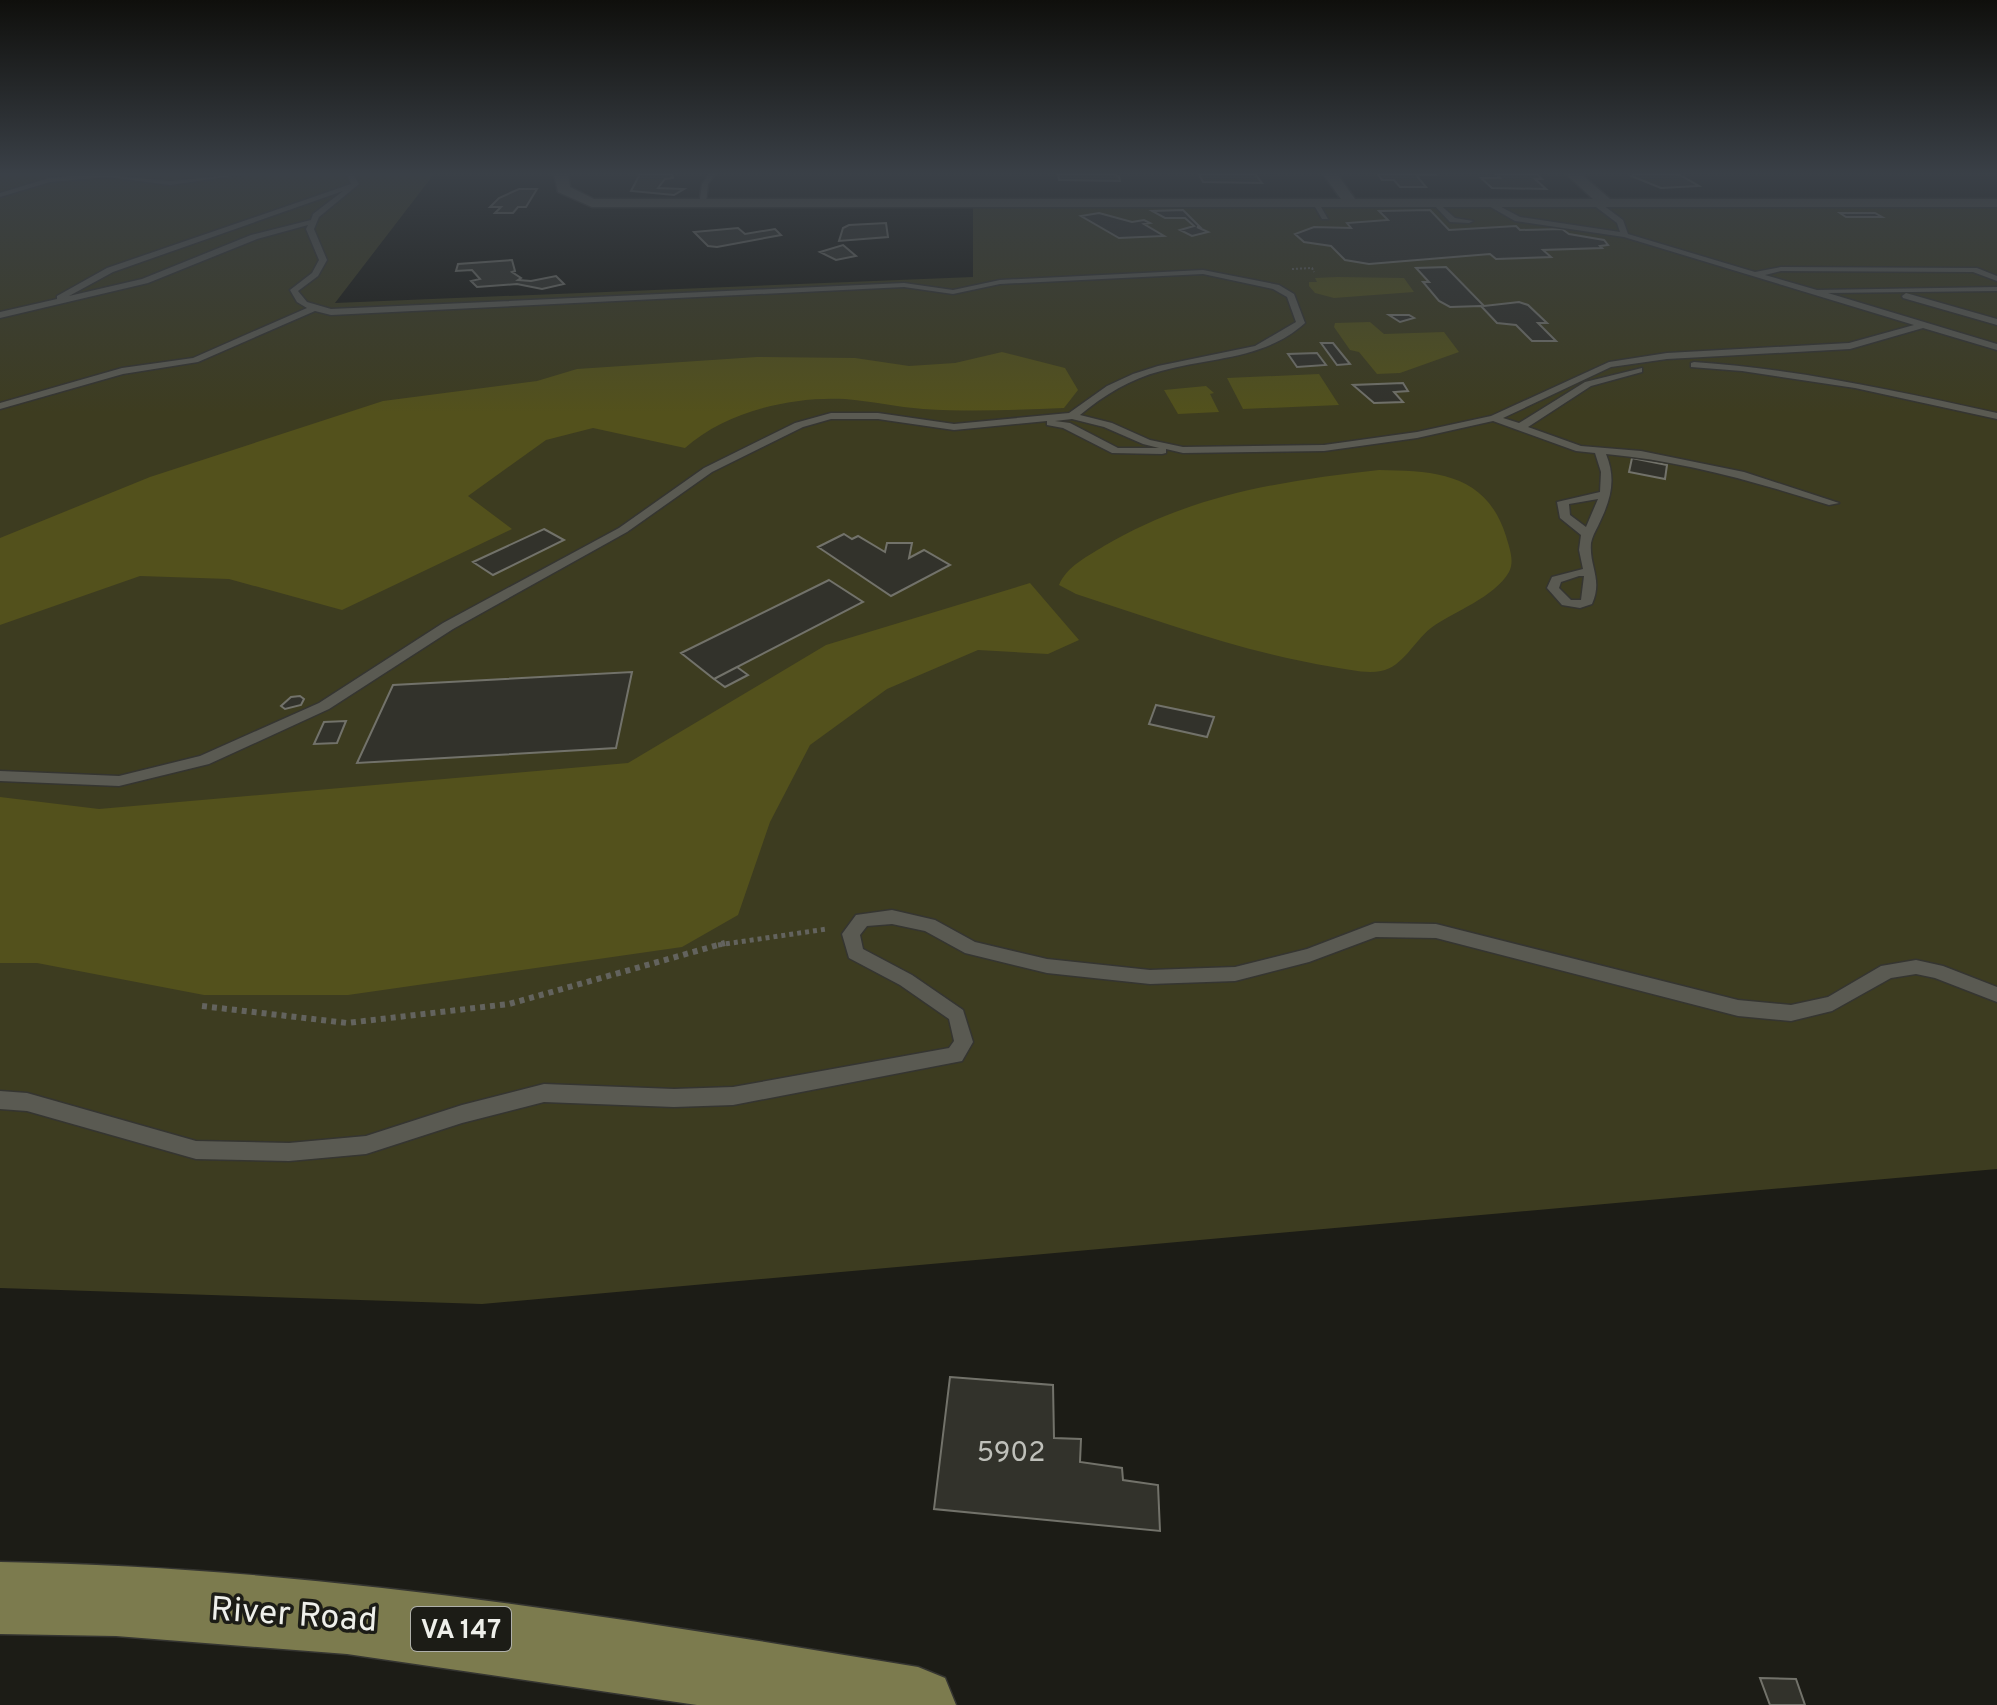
<svg xmlns="http://www.w3.org/2000/svg" width="1997" height="1705" font-family="Overpass,sans-serif">
  <style>
    .green { fill: #3d3c20 }
    .forest { fill: #53511c }
    .water { fill: #52511c }
    .building { fill: #32322b; stroke: #72726a; stroke-width: 2 }
    .lines { fill: none; stroke-linecap: round; stroke-linejoin: round }
    .lane-casing { stroke: #353531; stroke-width: 3 }
    .street-casing { stroke: #353531; stroke-width: 3 }
    .primary-casing { stroke: #353531; stroke-width: 3 }
    .path-far2 { stroke: #63635e; stroke-width: 2; stroke-dasharray: 2 2; stroke-linecap: butt }
    .path-far1 { stroke: #63635e; stroke-width: 5; stroke-dasharray: 4 4; stroke-linecap: butt }
    .path { stroke: #63635e; stroke-width: 6; stroke-dasharray: 5 5; stroke-linecap: butt }
    .lane { fill: #5a5a52; fill-rule: evenodd }
    .street { fill: #5a5a52; fill-rule: evenodd }
    .primary { fill: #7c7b4e; fill-rule: evenodd }
    .labels { text-anchor: middle; stroke-width: 7; stroke-linejoin: round; paint-order: stroke }
    .shield { fill: #1c1c16; stroke: #afb0aa; stroke-width: 2 }
    .shield-label { font-size: 26px; font-weight: bold; fill: #eeefea }
    .near-number-label { font-size: 28px; fill: #bfc0ba }
    .near-street-label { font-size: 34px; fill: #eeefea; stroke: #1c1c16 }
  </style>
  <rect width="100%" height="100%" fill="#1c1c16"/>
  <path class="green" d="M0,174h434l-99,129 638,-26v-71h1024v963l-1515,135 -482,-16z"/>
  <path class="forest" d="M1002,352l63,16 13,22 -14,18c-47,2 -94,4 -141,1 -26,-2 -52,-8 -78,-10 -54,-3 -120,13 -160,49l-92,-20 -47,12 -78,56 44,33 -170,81 -113,-31 -89,-3 -140,49v-87l150,-61 233,-76 154,-20 40,-12 180,-12 98,1 54,8 46,-3z
    M1030,583l49,57 -31,14 -70,-4 -91,39 -77,56 -40,77 -32,93 -56,32 -334,48h-144l-167,-32h-37v-166l99,12 529,-46 198,-118z"/>
  <path class="water" d="M1337,277l67,1 10,14 -80,6 -19,-5 -6,-7v-4h8l-2,-4z
    M1370,322l14,12 60,-2 15,20 -59,21 -23,1 -18,-22 -9,-2 -16,-23 1,-4z
    M1319,374l20,31 -96,4 -16,-31z
    M1206,386l8,7 -4,1 9,18 -41,2 -14,-24z
    M1379,470c57,1 107,3 127,66 3,11 9,25 3,36 -15,26 -55,39 -78,56 -17,13 -28,39 -50,43 -15,3 -34,-2 -48,-4 -88,-14 -173,-46 -257,-73l-17,-9c8,-19 29,-29 45,-39 87,-51 176,-65 275,-76z"/>
  <path class="building" d="M640,174h32l1,4 -8,1 -7,9 26,1 -10,6 -43,-4z
    M1058,174h53l8,2 1,5 -61,-1z
    M1199,174h56l7,9 -59,-1z
    M1378,174h57l1,1h-20l10,12h-26l-6,-7h-12z
    M1496,174h41l5,5h-7l11,10 -54,-1 -11,-10h19z
    M1635,174l45,1 19,11 -38,2 -30,-12z
    M519,189h18l-11,18h-8l-5,6h-18l6,-6h-11l9,-9z
    M1183,210l17,17h-3l11,5 -16,4 -12,-6 14,-4 -9,-8h-20l-13,-7z
    M1430,210l19,20 67,-4 4,4 42,-1 7,5 35,6 4,5 -8,1 2,2 -59,2 8,7 -55,2 -6,-5 -121,10 -24,-4 -14,-14 -27,-4 -9,-8 19,-7 37,1 -4,-5 41,-3 -9,-9z
    M1099,213l33,9 12,-2 6,3 -6,1 20,12 -45,2 -38,-22z
    M1840,213h35l7,4h-36z
    M886,223l2,14 -49,4 4,-13 6,-3z
    M738,228l7,6 30,-5 6,6 -64,12 -9,-1 -14,-14z
    M843,245l13,11 -20,4 -16,-8z
    M512,260l3,11 -3,1 9,6 -3,2 13,1 25,-5 8,8 -22,5 -25,-5 -40,3 -6,-6 9,-2 -8,-9 -16,1 2,-7z
    M1446,267l38,39 35,-4 9,3 19,18h-9l18,18h-24l-16,-16 -19,-2 -16,-17 -31,1 -11,-6 -16,-19h6l-13,-14z
    M1389,315h20l5,3 -14,4z
    M1321,343h12l17,21 -13,1z
    M1317,353l9,12 -29,2 -9,-13z
    M1403,383l5,8 -14,1 9,10 -29,1 -21,-18z
    M1632,458l35,7 -2,14 -36,-7z
    M544,529l20,11 -71,35 -20,-13z
    M844,534l8,5 6,-3 27,16 2,-9h25l-3,15 15,-8 26,15 -59,31 -73,-49z
    M829,580l34,22 -149,77 -33,-26z
    M737,667l11,8 -23,12 -11,-8z
    M632,672l-16,76 -259,15 36,-78z
    M300,696l4,3 -3,6 -16,4 -4,-3 10,-9z
    M1156,705l58,12 -7,20 -58,-13z
    M346,721l-9,22 -23,1 10,-22z
    M950,1377l103,8 1,53 27,1 -1,23 42,6 1,12 35,5 2,46 -226,-22z
    M1760,1678l36,1 9,26h-35z"/>
  <g class="lines">
    <g class="lane-casing">
      <path id="lane" d="M94,174l76,7 76,-7 -76,11 -62,-8 -58,5 -50,15v-4l49,-15z
        M347,174h6l6,10 -40,33 -5,12 13,31 -9,16 -20,15 9,11 24,7 573,-26 49,7 47,-10 203,-10 76,15 15,9 11,29c-41,37 -94,34 -144,48 -31,8 -57,24 -81,44l32,8 38,17 33,7 141,-2 93,-13 74,-16 118,-54 58,-9 182,-10 65,-18 -290,-88 -109,-16 -28,-16 3,-4 30,16 100,15 -3,-9 -25,-19 7,-2 24,18 5,14 127,38 26,-5 196,1 20,8v5l-24,-9 -192,-1 -16,4 52,15 180,-3v4l-169,2 169,51v6l-74,-22 -73,21 -183,10 -56,8 -108,51 16,5 66,-41 57,-14v4l-51,14 -63,41 53,19 60,5 103,21 95,31 -10,2c-73,-23 -146,-44 -223,-51 11,27 4,47 -8,72 -3,6 -6,11 -7,17 -2,24 12,36 1,61l-12,4 -18,-3 -15,-17 5,-11 31,-8 -4,-19 2,-15 -21,-17 -3,-16 43,-10 1,-20 -6,-19 -19,-2 -83,-30 -76,17 -93,13 -141,2 -17,-4v4l-4,1 -50,-1 -49,-25 -16,-3v-4l-93,9 -76,-11h-47l-28,8 -91,45 -85,60 -174,97 -124,80 -120,55 -90,22 -119,-5v-10l119,5 81,-20 119,-53 124,-80 176,-95 85,-60 91,-45 36,-10h47l76,11 115,-11 38,-27 26,-12 25,-8 97,-20 41,-24 -9,-25 -14,-8 -70,-15 -203,10 -47,10 -49,-7 -573,28 -16,-4 -117,51 -75,12 -123,35v-6l122,-35 71,-10 114,-50 -10,-6 -7,-12 22,-17 7,-13 -13,-31 2,-4 -51,14 -109,44 -148,35v-6l57,-13v-3l50,-28 244,-84zM343,191l-30,23 -2,6 -60,15 -109,44 -73,17 44,-24zM1072,419l32,8 39,17 16,4h-41l-48,-25 -15,-2zM1598,499l-12,28 -16,-12 -1,-11zM1579,576h5l-3,24h-10l-12,-12 2,-6z
        M709,174h6l-7,10 -2,19 -7,2 3,-21z
        M1311,200h6l11,19h-6z
        M1436,201l19,17 18,3 -4,2 -19,-1 -18,-19z
        M1906,293l91,26v6l-94,-27 -1,-2z
        M1694,362c103,7 203,29 303,51v6l-142,-31 -113,-17 -51,-4v-4z
        M892,910l43,10 40,22 72,17 103,11 85,-3 72,-18 68,-26 61,1 302,76 53,5 37,-8 53,-31 35,-6 27,6 54,21v15l-62,-24 -19,-4 -25,4 -59,33 -41,10 -53,-5 -302,-78 -60,-1 -67,25 -74,19 -85,3 -103,-11 -82,-20 -40,-22 -33,-7 -25,2 -7,9 3,14 49,26 51,35 10,32 -11,19 -229,44 -59,2 -130,-5 -82,21 -96,31 -77,7 -93,-2 -169,-48 -27,-2v-18l27,2 169,48 93,2 77,-7 96,-31 82,-21 130,5 59,-2 216,-39 5,-7 -5,-22 -49,-34 -51,-27 -7,-24 14,-19z"/>
    </g>
    <g class="street-casing">
      <path id="street" d="M554,174h14l2,13 24,12h747l-18,-25h14l18,25h238l-27,-25h15l29,25h387v8h-1405l-34,-15z"/>
    </g>
    <g class="primary-casing">
      <path id="primary" d="M0,1562c313,5 610,54 918,105l27,11 11,27h-259l-350,-51 -231,-18 -116,-2z"/>
    </g>
    <path class="path-far2" d="M1292,269l20,-1 2,4"/>
    <path class="path-far1" d="M718,945l109,-16"/>
    <path class="path" d="M202,1006l145,17 162,-19 216,-61"/>
    <use href="#lane" class="lane"/>
    <use href="#street" class="street"/>
    <use href="#primary" class="primary"/>
  </g>
  <linearGradient id="sky" x2="0" y2="1"><stop stop-color="#0f0f0c"/><stop offset="0.42" stop-color="#3a4047"/><stop offset="1" stop-color="#3a4047" stop-opacity="0"/></linearGradient>
  <rect width="1997" height="413" fill="url(#sky)"/>
  <g class="labels">
    <rect class="shield" x="411" y="1607" width="100" height="44" rx="6"/>
    <g class="shield-label">
      <text x="461" y="1638">VA 147</text>
    </g>
    <g class="near-number-label">
      <text x="1011" y="1461">5902</text>
    </g>
    <g class="near-street-label">
      <text transform="translate(294 1613) rotate(4)" y="12">River Road</text>
    </g>
  </g>
</svg>
